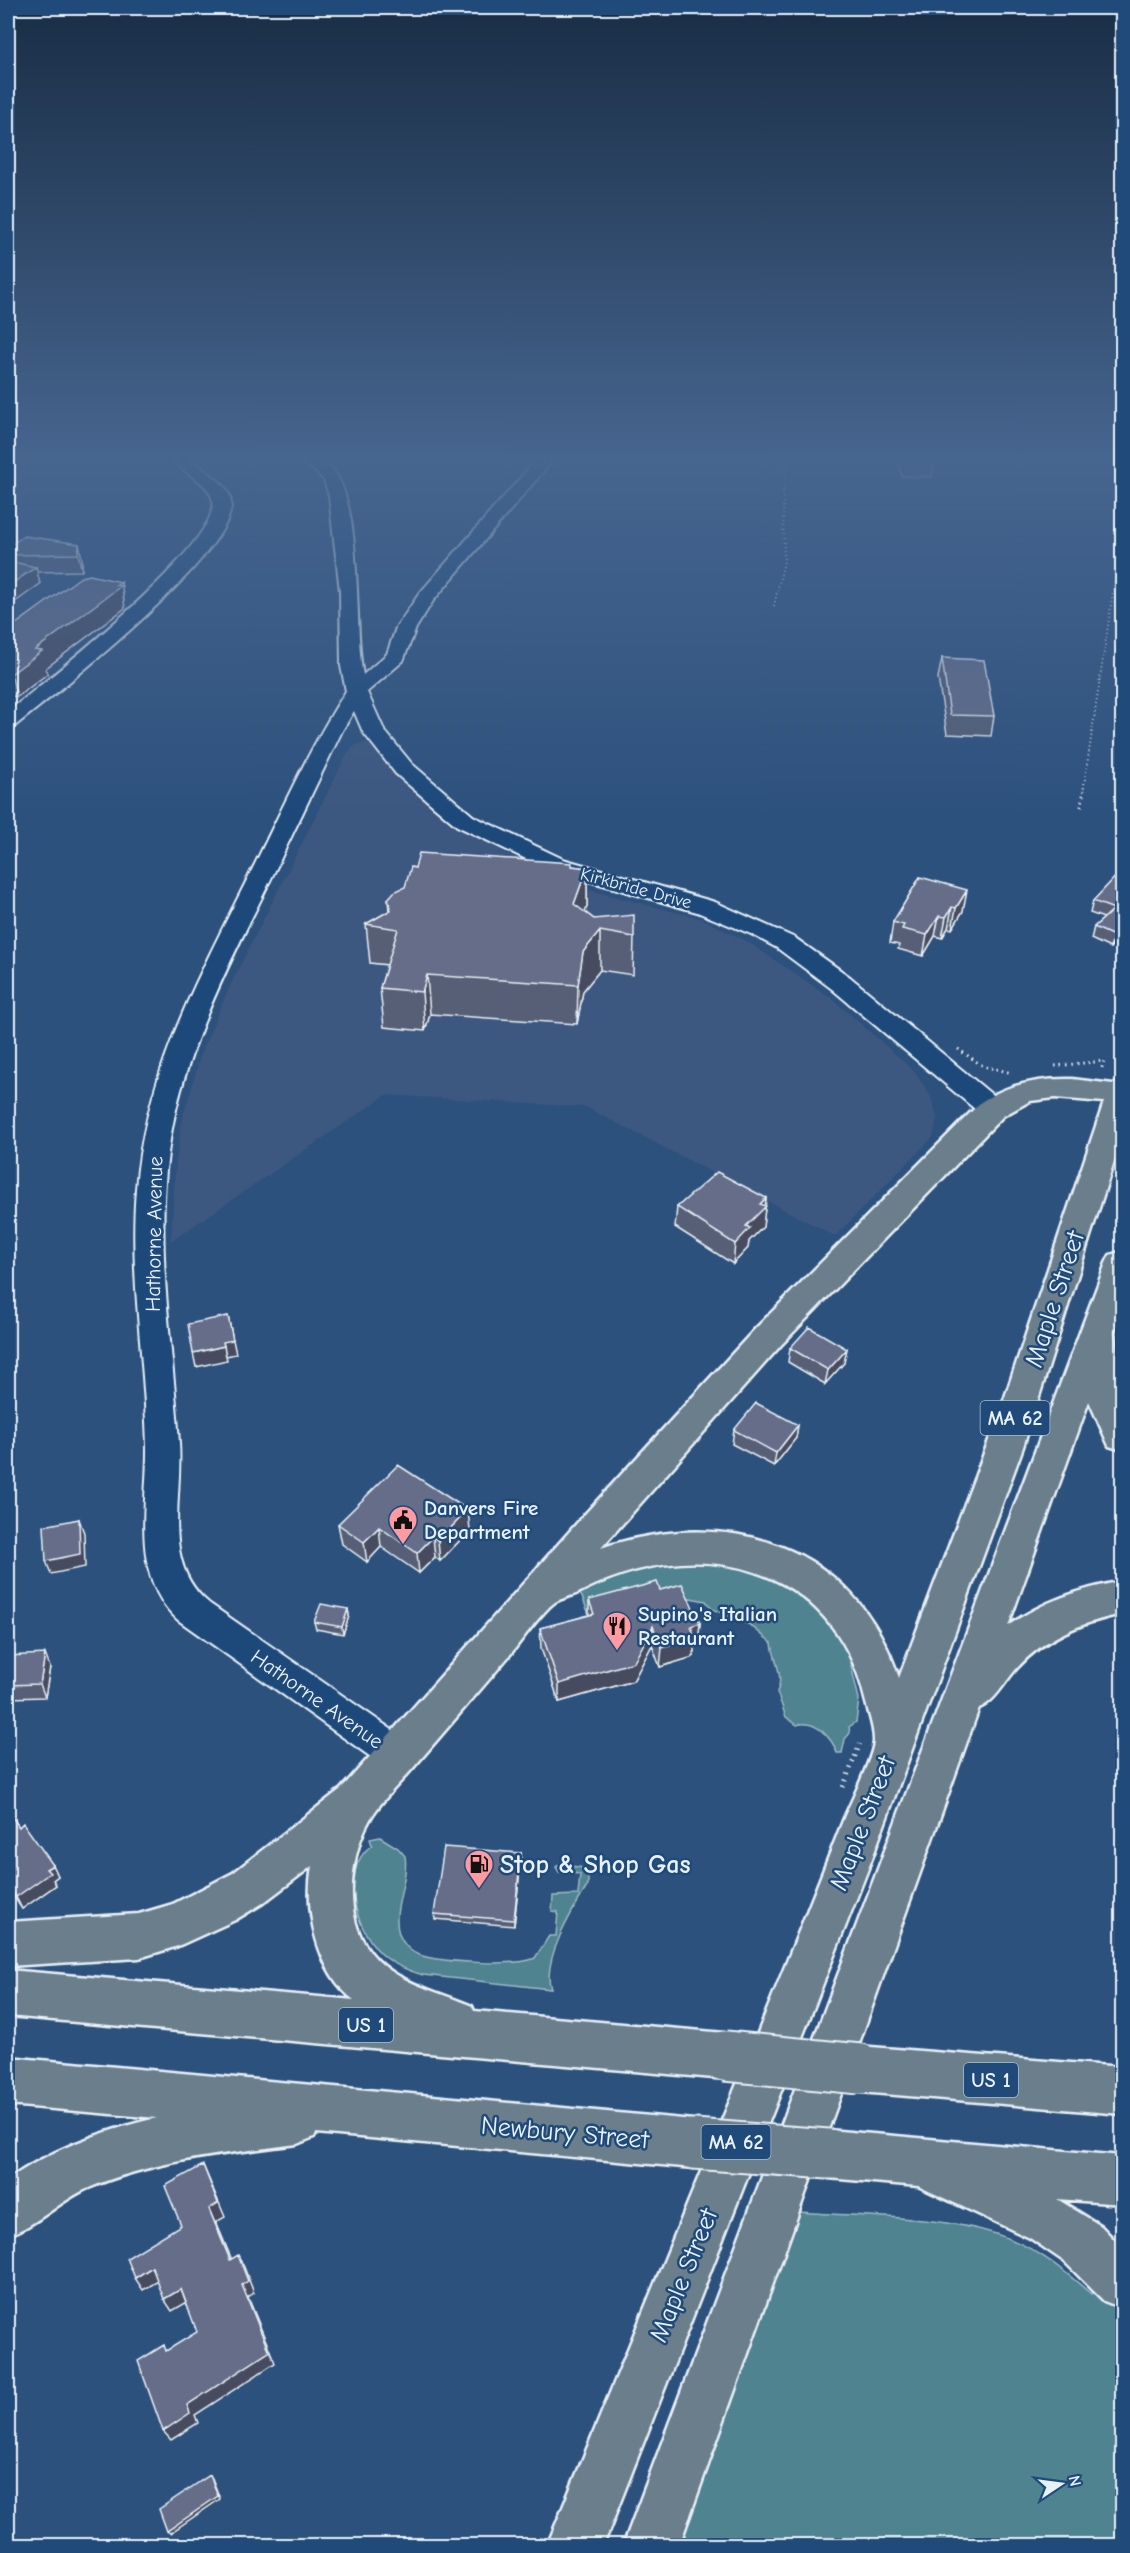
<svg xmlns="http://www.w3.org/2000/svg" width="1130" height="2553" font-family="'Comic Neue',sans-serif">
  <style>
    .built { fill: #3e5980 }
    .green { fill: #4f8390; stroke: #9cbac4; stroke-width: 1.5 }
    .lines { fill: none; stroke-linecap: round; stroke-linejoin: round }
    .minor-casing { stroke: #e8f1f8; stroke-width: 4 }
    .major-casing { stroke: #e8f1f8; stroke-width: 5 }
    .path-far2 { stroke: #e8f1f8; stroke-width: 2; stroke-dasharray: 1 3; stroke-linecap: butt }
    .path-far1 { stroke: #e8f1f8; stroke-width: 3; stroke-dasharray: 1.5 4; stroke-linecap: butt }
    .path { stroke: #e8f1f8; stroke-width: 4.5; stroke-dasharray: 1.5 5; stroke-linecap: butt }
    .minor { fill: #1f4a7a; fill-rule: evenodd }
    .major { fill: #6b7e8b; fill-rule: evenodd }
    .major-bridge-casing { stroke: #e8f1f8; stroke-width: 53; stroke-linecap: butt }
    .major-bridge { stroke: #6b7e8b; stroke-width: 49 }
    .wall { fill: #575e75; stroke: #e8f1f8; stroke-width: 1.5 }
    .shaded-wall { fill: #474c5f; stroke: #e8f1f8; stroke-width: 1.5 }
    .building { fill: #656d88; stroke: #e8f1f8; stroke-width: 1.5 }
    .labels { text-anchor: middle; stroke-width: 5; stroke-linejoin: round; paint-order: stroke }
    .far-street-label { font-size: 18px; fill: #e8f1f8; stroke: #1f4a7a }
    .shield { fill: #1f4a7a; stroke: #acbfd2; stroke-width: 1.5 }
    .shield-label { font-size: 20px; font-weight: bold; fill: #e8f1f8 }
    .street-label { font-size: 21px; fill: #e8f1f8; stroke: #1f4a7a }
    .poi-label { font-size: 21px; font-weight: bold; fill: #e8f1f8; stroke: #1f4a7a; text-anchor: start }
    .near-street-label { font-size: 26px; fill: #e8f1f8; stroke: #1f4a7a }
    .near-poi-label { font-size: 26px; font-weight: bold; fill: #e8f1f8; stroke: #1f4a7a; text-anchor: start }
  </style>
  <rect width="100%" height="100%" fill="#2d517d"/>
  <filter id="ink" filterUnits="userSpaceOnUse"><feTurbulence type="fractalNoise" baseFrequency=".0167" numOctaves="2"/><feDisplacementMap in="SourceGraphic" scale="12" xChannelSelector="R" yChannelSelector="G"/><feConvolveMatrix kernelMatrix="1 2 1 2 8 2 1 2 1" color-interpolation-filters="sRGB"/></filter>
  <g filter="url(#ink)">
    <path class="built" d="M369,742l56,57 79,54 80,36 118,30 44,22 85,57 82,72 17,25 7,22 -4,20 -98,99 -249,-129 -200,-12 -215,146 5,-79 6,-41 20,-70 27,-63 118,-234 9,-9z"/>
    <path class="green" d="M739,1560l80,43 34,54 -2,9 8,33 -3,23 -7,5 1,6 -5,6 -3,14h-5c-5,-15 -22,-34 -40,-28l-11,-8 -9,-25c8,-15 -4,-34 -5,-49l-22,-18 -38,-16 -6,-8 -16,-3 -99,21 -9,-22 -5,-6 59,-27z
      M380,1837l18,11 7,8c4,25 -14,54 -6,78 3,8 10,17 18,20 18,8 100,13 118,4l14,-22h7l2,-24 -6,-1 1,-15 25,-1 2,-21 -21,-2 -3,-5 4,-3 23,4 5,7v10c-15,24 -47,76 -37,104l-128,-14c-14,-4 -27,-9 -38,-18 -29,-23 -48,-86 -13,-112l-2,-6z
      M798,2212c64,5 150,3 209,26 32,12 58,33 84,56l6,-8 25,28v231l-444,1z"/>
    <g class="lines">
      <g class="minor-casing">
        <path id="minor" d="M174,460h17c14,12 42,24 40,47 -6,54 -170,182 -216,219l-7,2v-16c38,-32 209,-164 205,-210 -3,-21 -28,-26 -39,-42z
          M298,460c9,-1 22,-2 30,5 37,31 25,162 35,210l24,-21 9,-26 23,-34 117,-134h17l-120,141 -17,27 -13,33 -36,31 17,38 28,34 61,52 90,43 152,43 80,36 55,39 152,126 4,6 -4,6 -10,3 -10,-3 -150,-126 -55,-41 -26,-14 -54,-22 -150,-43 -90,-43 -61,-52 -33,-42 -9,-21 -12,20c-24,50 -48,100 -72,150 -43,87 -89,174 -102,272 -13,97 5,194 11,290 4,56 -19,121 31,161l201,139 6,12 -6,12 -13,5 -13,-5 -207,-147c-49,-45 -30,-115 -31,-174 -2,-86 -18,-170 -11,-257 9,-118 66,-219 118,-323 29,-59 56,-119 92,-175l-5,-25 -1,-75 -11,-95 -5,-16 -9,-9z"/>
      </g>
      <g class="major-casing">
        <path id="major" d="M1072,1079l41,5 9,-3v55l-99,311 -152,414 -268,685h-56l157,-382 -10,4 -378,-35 -2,4 -17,7c-69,9 -141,16 -206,43 -30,12 -53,38 -83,48v-55c43,-31 97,-50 149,-62l-149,-13v-48l686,63 17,7 4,10c44,-106 87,-212 129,-319 7,-16 31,-65 30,-78 0,-13 -6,-29 -9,-41 -32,-138 -171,-167 -285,-107 -7,4 -19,6 -25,10 -13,9 -35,41 -46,54 -32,37 -64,75 -96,112 -13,15 -30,31 -41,48 -19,30 -27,82 -13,116 19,48 71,56 113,74l2,5 251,22 17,6 6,17 -6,17 -17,6 -717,-63v-46l346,30c-37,-28 -50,-91 -42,-134l-49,37 -28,17 -57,26 -39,12 -131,8v-44l131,-8 34,-10 60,-31 108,-84 245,-276 171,-186 224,-225c28,-18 58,-24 91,-23zM1055,1098l49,4 -101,301 -104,275c-44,-135 -171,-172 -298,-130l180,-203 222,-229 27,-15z
          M1122,1251v56l-8,25 8,62v56l-13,-4 -20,-45 -81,225c35,-25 73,-37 114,-45v33c-41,9 -76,22 -105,54 -12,13 -22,34 -38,40l-121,338 264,21v47l-262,-22 -16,-6 -16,44 294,26v48l-65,-5 44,27 21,22v60l-18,-7 -39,-39 -35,-24 -112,-52 -90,-8 -15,-6 -134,374h-56l483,-1283 4,-8z"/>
      </g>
      <path class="path-far2" d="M774,606l10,-45 -1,-68 4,-33
        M1083,792l39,-260"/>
      <path class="path-far1" d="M1081,807l3,-17
        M958,1049l25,17 29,7
        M1055,1066l49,-5 -3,10"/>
      <path class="path" d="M843,1787l17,-43"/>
      <use href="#minor" class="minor"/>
      <use href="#major" class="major"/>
      <g class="major-bridge-casing">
        <path id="major-bridge" d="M725,2056l135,13
          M694,2144l134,10"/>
      </g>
      <use href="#major-bridge" class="major-bridge"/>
    </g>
    <path class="wall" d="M896,460h38l-2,17 -30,-1 -5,-16z
      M79,544l3,17v10l-45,1 3,12 -32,23v-60z
      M121,582l4,26 -79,60 1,6 -30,23 -9,-2v-65z
      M942,658l52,58 -3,20 -44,-2 -9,-56z
      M572,866l15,2v38l-2,6 9,7 40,18 -1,38 -33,-5 -17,21 -6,33 -147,-10 -5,17 -41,-4 -4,-39 7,-23 -17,-2 -4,-39 23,-13 -1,-12z
      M1122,875v60l-12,13 -19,-9 3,-12 10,-9 -14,-5 3,-12z
      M920,877l43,34 -11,18 -4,-1 -6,10 -7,-2 -12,20 -25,-7 1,-4 -9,-2 3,-21z
      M766,1198l-3,29 -14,14 -1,7 -15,16 -58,-37 2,-20z
      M790,1348l54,15 -19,21 -37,-22z
      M798,1425l-2,13 -22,28 -42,-22 2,-14z
      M338,1524l132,6 -30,31 -5,-4 -16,16 -38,-26 -14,15 -25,-18z
      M660,1590l40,33 -2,20h-3l-2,14 -33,10 -8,-22 -19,36 -74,21 -18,-54 -1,-20 49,-13v-15z
      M348,1609l1,7 -6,18 -27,-5 -2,-7z
      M8,1656l42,11 -5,30 -37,1z
      M8,1811l11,16 34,38 5,11 -5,4 3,5 -34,24 -14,-21z
      M521,1853v6l-7,67 -79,-7 -1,-5z"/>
    <path class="shaded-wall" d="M79,544l3,17v10l-4,-17z
      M36,567l4,17 -32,23v-21z
      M121,582l4,26 -79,60 1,6 -30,23 -6,-23 24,-24z
      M587,868v38l-13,36v-38z
      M967,890l-4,21 -11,18 4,-21z
      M952,907l-4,21 -6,10 4,-21z
      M939,916l-4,20 -12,20 4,-21z
      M1122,926v9l-12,13 4,-12z
      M600,931v39l-17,21 -6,33 1,-39 5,-33z
      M427,975l3,39 -5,17 -3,-39z
      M766,1198l-3,29 -14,14 -1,7 -15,16 2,-20 25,-40z
      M228,1316l8,38 -10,2 -3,-14z
      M224,1346l3,14 -31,7 -3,-14z
      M847,1349l-3,14 -19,21 3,-14z
      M798,1425l-2,13 -22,28 2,-13z
      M468,1510l2,20 -30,31 -2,-20z
      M79,1519l5,14 1,34 -34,7 -5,-13z
      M379,1527l2,20 -14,15 -3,-20z
      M433,1537l2,20 -16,16 -2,-20z
      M348,1609l1,7 -6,18 -1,-7z
      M700,1623l-2,20h-3l-2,14 -33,10 2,-19 29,-22z
      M653,1626l-1,19 -19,36 -74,21v-18z
      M45,1654l5,13 -5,30 -5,-13z
      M521,1853v6l-7,67v-6z
      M53,1865l5,11 -5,4 3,5 -34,24 -6,-12 30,-28z
      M203,2165l22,52 -9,5 21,50 -7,-12 -21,-51z
      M238,2255l6,12 10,26 -6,4 27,66 -80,52 3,8 -27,17 -8,-9 24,-26 55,-120z
      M152,2267l8,13 -17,10 -8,-12z
      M181,2289l8,12 -17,10 -8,-12z
      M210,2475l2,3 8,21 -50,34 -3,-2z"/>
    <path class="building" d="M24,536l55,8 -1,10 -70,1v-8z
      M8,561l28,6 -28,19z
      M90,575l31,7 -5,3 5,1 -86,64 7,1 -31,23 -3,-1v-43l73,-53z
      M942,658l42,2 10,56 -44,-1z
      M419,853l153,10v3l15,2 -13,36 20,15 40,-4v22l-34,-6 -17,21 -5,33 -151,-10 -5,17 -42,-4 18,-59 -32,-5 25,-14 -3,-11 6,-7 11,-5 6,-20 4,1z
      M1119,873l3,2v51l-8,10 -20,-9 20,-18 -21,-8z
      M920,877l47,13 -11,18 -4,-1 -6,10 -7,-1 -12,19 -25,-6 2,-4 -11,-3z
      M717,1172l49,26 -6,6 6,2 -20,20 4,2 -15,16 -58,-37z
      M228,1316l5,24 -10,2 1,4 -31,7 -5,-29z
      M809,1327l38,22 -19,21 -38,-22z
      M756,1403l42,22 -22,28 -42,-23z
      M398,1465l70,45 -30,31 -5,-4 -16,16 -38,-26 -15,15 -26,-18z
      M79,1519l1,35 -34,7 -2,-35z
      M657,1582l3,8 22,-6 18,39 -9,3 4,12 -33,10 -9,-22 -19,36 -75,22 -19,-56 54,-14 -5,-14z
      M321,1604l27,5 -6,18 -28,-5z
      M45,1654l-5,30 -32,1v-29z
      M8,1811l11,16 4,-4 30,42 -7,4 4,4 -34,24 -8,-12z
      M444,1847l77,6 -7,67 -80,-6z
      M203,2165l15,38 -9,6 21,51 8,-5 10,26 -6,4 27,67 -82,53 3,8 -27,18 -25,-70 26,-16 2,6 31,-19 -16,-43 -17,10 -12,-32 -17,11 -8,-20 54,-33 -16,-39z
      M210,2475l8,21 -51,35 -8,-22z"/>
  </g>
  <linearGradient id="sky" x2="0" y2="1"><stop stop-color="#192d45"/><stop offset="0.56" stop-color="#46658f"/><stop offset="1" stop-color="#46658f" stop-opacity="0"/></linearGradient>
  <rect width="1130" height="817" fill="url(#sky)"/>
  <defs>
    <g id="civic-pin" transform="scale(1.5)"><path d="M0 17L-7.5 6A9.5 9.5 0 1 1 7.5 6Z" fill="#ff9aa2" stroke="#1f4a7a"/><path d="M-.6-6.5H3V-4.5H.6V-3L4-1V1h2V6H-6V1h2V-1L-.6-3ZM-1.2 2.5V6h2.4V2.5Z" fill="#111"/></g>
    <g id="restaurant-pin" transform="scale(1.5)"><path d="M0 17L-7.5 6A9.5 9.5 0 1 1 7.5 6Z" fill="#ff9aa2" stroke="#1f4a7a"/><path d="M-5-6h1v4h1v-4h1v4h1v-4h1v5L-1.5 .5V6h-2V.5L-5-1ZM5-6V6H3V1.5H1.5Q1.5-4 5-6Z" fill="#111"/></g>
    <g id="fuel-pin" transform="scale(1.5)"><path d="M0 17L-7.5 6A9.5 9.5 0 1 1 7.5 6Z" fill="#ff9aa2" stroke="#1f4a7a"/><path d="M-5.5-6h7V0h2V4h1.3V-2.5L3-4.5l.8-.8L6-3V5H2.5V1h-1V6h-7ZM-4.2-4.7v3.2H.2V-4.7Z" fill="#111"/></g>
  </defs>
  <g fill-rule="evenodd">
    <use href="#civic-pin" x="403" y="1520"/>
    <use href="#restaurant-pin" x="617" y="1626"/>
    <use href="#fuel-pin" x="479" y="1864"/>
  </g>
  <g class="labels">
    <g class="far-street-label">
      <text transform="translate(636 888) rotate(15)" y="6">Kirkbride Drive</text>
    </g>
    <g class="shield">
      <rect x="980.5" y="1401" width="69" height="34" rx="4.5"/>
      <rect x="339" y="2008" width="54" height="34" rx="4.5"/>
      <rect x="964" y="2063" width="54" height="34" rx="4.5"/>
      <rect x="701.5" y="2125" width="69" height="34" rx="4.5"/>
    </g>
    <g class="shield-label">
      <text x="1015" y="1425">MA 62</text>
      <text x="366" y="2032">US 1</text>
      <text x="991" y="2087">US 1</text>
      <text x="736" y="2149">MA 62</text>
    </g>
    <g class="street-label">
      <text transform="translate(154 1234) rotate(-89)" y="7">Hathorne Avenue</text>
      <text transform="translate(317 1699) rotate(35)" y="7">Hathorne Avenue</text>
    </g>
    <g class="poi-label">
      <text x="424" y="1515">Danvers Fire<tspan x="424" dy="24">Department</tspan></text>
      <text x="638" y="1621">Supino's Italian<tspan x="638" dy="24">Restaurant</tspan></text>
    </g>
    <g class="near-street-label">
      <text transform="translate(1054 1299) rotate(-72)" y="9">Maple Street</text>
      <text transform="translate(862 1823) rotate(-69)" y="9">Maple Street</text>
      <text transform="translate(565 2132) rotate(5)" y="9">Newbury Street</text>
      <text transform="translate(683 2275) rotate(-68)" y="9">Maple Street</text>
    </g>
    <g class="near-poi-label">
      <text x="500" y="1873">Stop &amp; Shop Gas</text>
    </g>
  </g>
  <rect width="1130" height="2553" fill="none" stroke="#1f4a7a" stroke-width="30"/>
  <rect x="15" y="15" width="1100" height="2523" fill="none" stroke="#e8f1f8" stroke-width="2" filter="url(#ink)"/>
  <g transform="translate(1061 2484) rotate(77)" stroke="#1f4a7a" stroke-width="4.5" paint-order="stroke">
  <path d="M0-4.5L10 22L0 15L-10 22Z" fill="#e8f1f8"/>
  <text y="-9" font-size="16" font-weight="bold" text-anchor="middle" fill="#e8f1f8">N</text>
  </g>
</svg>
